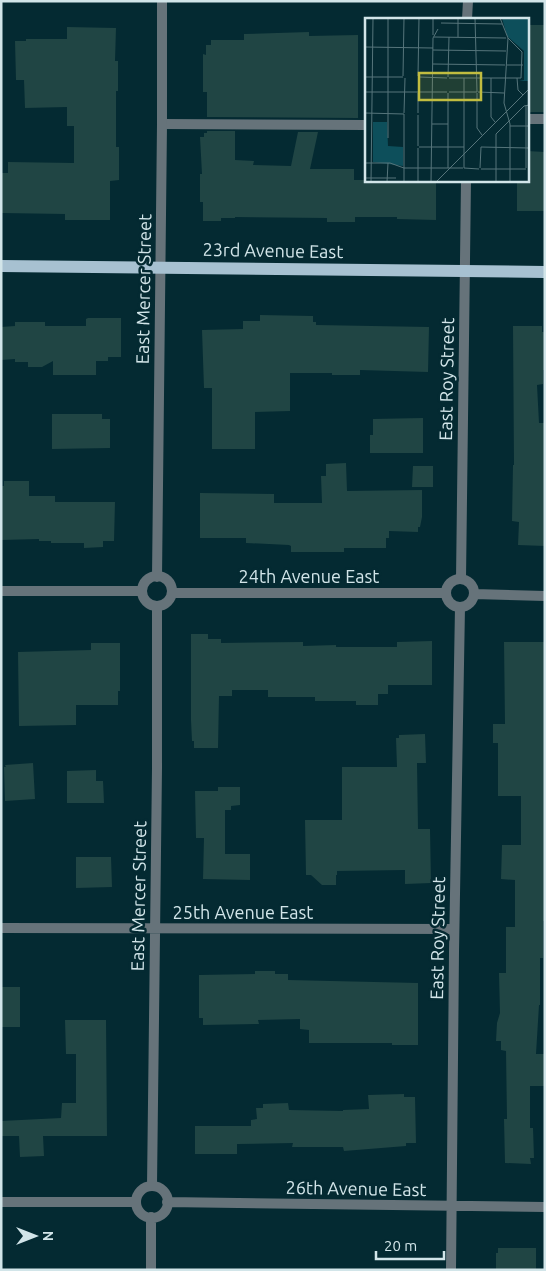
<svg xmlns="http://www.w3.org/2000/svg" width="546" height="1271" font-family="Ubuntu,sans-serif">
  <style>
    .building { fill: #204544 }
    .lines { fill: none; stroke-linecap: round; stroke-linejoin: round }
    .lane { stroke: #66737a; stroke-width: 10 }
    .street { stroke: #66737a; stroke-width: 10 }
    .primary { stroke: #a7c1d1; stroke-width: 12 }
    .labels { text-anchor: middle; stroke-width: 5; stroke-linejoin: round; paint-order: stroke }
    .street-label { font-size: 18px; fill: #d2e5e9; stroke: #042a32 }
    .inset-road { fill: none; stroke: #56757b; stroke-width: 1 }
    .view { fill: #c1bd40; fill-opacity: 0.15; stroke: #c1bd40; stroke-width: 2.5 }
    .inset-edge { fill: none; stroke: #d2e5e9; stroke-width: 2.5 }
  </style>
  <rect width="100%" height="100%" fill="#042a32"/>
  <path class="building" d="M527,25h18v87h-18z
    M67,27l49,1 -1,33h3v30h-2v56h3v33l-9,1v39h-45v-6l-64,-1v-40h7v-11l66,1v-37h-7v-19l-42,1 -1,-28h-8l-1,-39h11v-2h41z
    M309,32v4l49,-1v83l-151,-1v-25h-4v-38l3,1v-10h5v-5h33v-6z
    M207,131h28v29l19,1 -1,4 38,1 7,-34h20l-8,37h44v11h82v40l-39,-1v-2h-42v5h-28v-4l-92,-1v1h-14v3h-18v-19h-3v-28h2l-2,-37h4v-4h3z
    M527,151l18,1v59h-28v-31h10z
    M260,315l53,1v6h3v3l113,2 -1,45 -68,-2v5h-28v-2h-42v38l-35,1v37h-43v-61h-8l-2,-58 41,-1v-8h17z
    M88,318h33v39h-13v4h-12v14h-43v-14l-11,6h-14v-5h-13v-3l-14,1v-33l14,-1v-4h30v4h41v-7z
    M513,326h29v6h3v38h-2v14l-6,1 2,38h6v123l-27,-1 1,-23 -7,-1 1,-56h1z
    M52,414h50v5h8v29l-58,1z
    M423,418v35h-53v-18h3v-16z
    M346,463l1,28 75,-1v27l-2,10h-2v5l-29,-1v7h-3v10h-42v4h-53v-6l-2,-1 -43,-2v-5h-46v-45l74,1v9h48l-1,-27h5v-12z
    M413,466h20v21h-21z
    M4,481h25v15h26v6h60l-1,39h-11v6l-19,1v-5h-33v-2h-12v-2l-38,1v-54h3z
    M191,634h17v5h13v4l82,-1v4l33,-1v2h61v-5l35,-1v44h-44v9h-10v11h-22v-4h-41v-4h-47v-7h-36v6h-13l-1,52h-24v-7h-2l-1,-21z
    M504,642h41v279h-2v37h-3v47h-1l-3,49h9v32h-15v42h3l1,30h-4l1,6 -26,-1 -1,-44h3l-1,-68 -5,-1v-9h-5l1,-18 3,-10 -1,-40h7v-46h9v-47l-14,-1 1,-34h19v-49h-23v-53h-5v-19h12z
    M91,643h29v48h-2v14h-42v20l-57,1 -1,-74 73,-2z
    M425,734l1,29h-9l1,66h12l1,54 -26,1v-14l-68,1v4h-1v10h-14l-11,-10h-5l-1,-55h37v-53h55l-1,-29h3v-3z
    M33,763l2,36 -30,2 -1,-34h2l-1,-2z
    M96,770v11h7l1,22h-37v-32z
    M218,787h22v18l-9,1v4h-6v44h25v26l-47,-1 1,-41h-8l-1,-47h23z
    M76,857h35l1,30 -36,1z
    M255,971h20v3h13v6l130,3v62h-26v-2h-83v-13l-9,-1v-10l-42,1 1,4 -56,1v-7h-4v-43l56,-1z
    M1,987h19v40h-19z
    M65,1020h41l1,116h-64l1,20 -24,1 -1,-21h-18v-15l60,-3 1,-15h14v-49h-10z
    M404,1094v3h11l1,46h-10v3l-62,5 -1,-4h-51l1,-4 -56,1v10h-42v-28h56v-6l6,-1 -1,-11h7v-4l25,-1 1,7 54,1v-1l26,-1 -1,-14z
    M498,1248h38v22h-40v-17h2z"/>
  <g class="lines">
    <path class="lane" d="M527,119h18
      M162,124l204,1"/>
    <path class="street" d="M467,19l1,-18
      M142 591a15 15 0 1 1 30 0a15 15 0 1 1-30 0Z
      M157,577l5,-453v-123
      M461,579l5,-399
      M446 593a14 14 0 1 1 28 0a14 14 0 1 1-28 0Z
      M1,591h141
      M172,593h274
      M474,594l71,2
      M1,928l453,1
      M152,1186l5,-418v-162
      M136 1202a16 16 0 1 1 32 0a16 16 0 1 1-32 0Z
      M1,1202h135
      M167,1202l378,5
      M151,1270v-53
      M451,1270l3,-318 6,-345"/>
    <path class="primary" d="M1,266l544,6"/>
  </g>
  <g class="labels">
    <g class="street-label">
      <text transform="translate(273 251) rotate(1)" y="6">23rd Avenue East</text>
      <text transform="translate(144 289) rotate(-89)" y="6">East Mercer Street</text>
      <text transform="translate(447 379) rotate(-89)" y="6">East Roy Street</text>
      <text x="309" y="583">24th Avenue East</text>
      <text transform="translate(139 896) rotate(-89)" y="6">East Mercer Street</text>
      <text x="243" y="919">25th Avenue East</text>
      <text transform="translate(438 938) rotate(-89)" y="6">East Roy Street</text>
      <text transform="translate(356 1189) rotate(1)" y="6">26th Avenue East</text>
    </g>
  </g>
  <g transform="translate(365 18)">
    <rect width="164" height="164" fill="#042a32"/>
    <path d="M137,0h27v63h-10l5,-1v-29l-17,-15zM8,104h14l1,24 15,1v19l-30,-4z" fill="#0d4f5b"/>
    <path class="inset-road" d="M68,0v17M110,0l2,74M135,0l8,20 -4,65 6,21v58M76,5l61,1M69,19l72,1M93,19v-19M0,29l68,1M68,32l73,1M68,46l72,1M142,47h16M38,58l1,-58M53,58l1,-58M0,59h38M54,59l28,1M83,59l1,-40M84,60h72l1,-26 -14,-14M126,60v39l4,5M152,60l1,12 5,5M0,74h53M54,74h28M84,74h28M113,74l26,1M112,75v35l5,7M161,87v63M0,95l39,1M39,95l1,-35M53,95v-20M67,106h16M145,108h19M23,120v-120M53,128v-31M54,129h45M0,145h25l14,5h59M83,150v-75M99,150v-90M99,150l15,1M115,150l1,-21 48,1M116,151h45M0,160h31M6,164l2,-164M22,164l1,-19M39,164v-68M53,164v-34M66,164l2,-144 5,-9M71,164l93,-93M131,164v-48l28,-28 5,-1"/>
    <path class="view" d="M54,55h62v27h-62z"/>
    <rect width="164" height="164" class="inset-edge"/>
  </g>
  <rect width="546" height="1271" fill="none" stroke="#d2e5e9" stroke-width="5"/>
  <g transform="translate(35 1236) rotate(90)" stroke="#042a32" stroke-width="4" paint-order="stroke">
  <path d="M0-4L9 19L0 12L-9 19Z" fill="#d2e5e9"/>
  <text y="-8" font-size="14" font-weight="bold" text-anchor="middle" fill="#d2e5e9">N</text>
  </g>
  <path d="M376 1251v8h68v-8" fill="none" stroke="#d2e5e9" stroke-width="2.5"/>
  <text x="384" y="1251" font-size="15" fill="#d2e5e9" stroke="#042a32" stroke-width="4" paint-order="stroke">20 m</text>
</svg>
